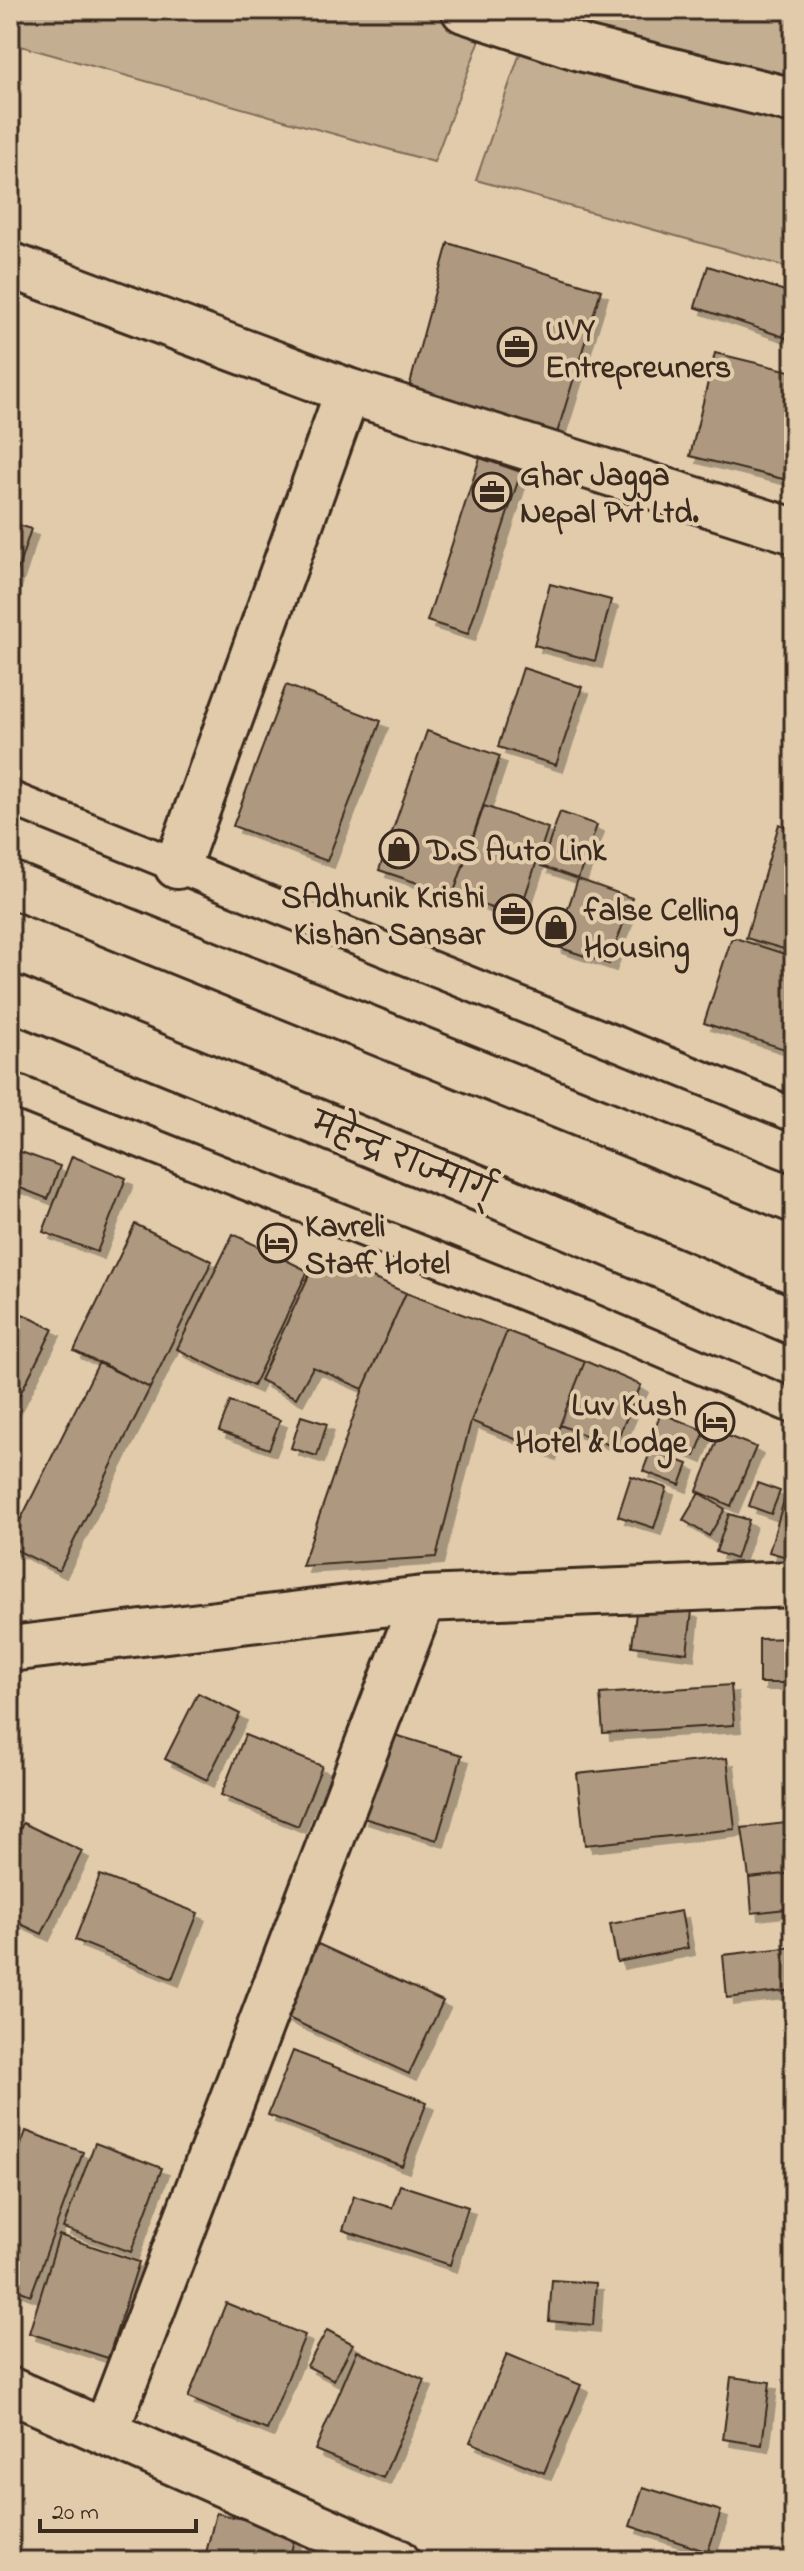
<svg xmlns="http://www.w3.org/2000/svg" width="804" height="2571" font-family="'Indie Flower','Playpen Sans Deva',sans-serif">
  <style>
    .green { fill: #c3ae91; stroke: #7f6c58; stroke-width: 2 }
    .building { fill: #ae9980; stroke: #3b2a1e; stroke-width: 2; filter: url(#shadow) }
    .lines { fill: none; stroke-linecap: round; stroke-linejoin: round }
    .service-casing { stroke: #3b2a1e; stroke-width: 38 }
    .minor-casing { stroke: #3b2a1e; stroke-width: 50 }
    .trunk-casing { stroke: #3b2a1e; stroke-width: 50 }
    .service { stroke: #e1cbab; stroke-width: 32 }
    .minor { stroke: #e1cbab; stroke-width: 44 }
    .trunk { stroke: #e1cbab; stroke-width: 44 }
    .labels { text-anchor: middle; stroke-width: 8; stroke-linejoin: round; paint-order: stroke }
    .poi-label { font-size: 32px; font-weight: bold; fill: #3b2a1e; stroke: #e1cbab; text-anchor: start }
    .street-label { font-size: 32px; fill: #3b2a1e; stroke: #e1cbab }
  </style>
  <defs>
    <filter id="shadow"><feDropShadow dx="7" dy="7" stdDeviation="0" flood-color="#0004"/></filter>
  </defs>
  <rect width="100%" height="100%" fill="#e1cbab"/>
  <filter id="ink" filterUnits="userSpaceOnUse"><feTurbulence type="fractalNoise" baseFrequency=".0125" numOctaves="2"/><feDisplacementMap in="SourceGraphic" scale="16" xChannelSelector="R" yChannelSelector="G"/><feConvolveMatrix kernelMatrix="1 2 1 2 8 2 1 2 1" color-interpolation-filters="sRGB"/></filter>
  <g filter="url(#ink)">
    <path class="green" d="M10,10h481l-57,152 -424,-119z
      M535,10h259v259l-318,-89z"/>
    <path class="building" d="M448,243l153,47 -47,153 -147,-48z
      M708,266l86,28 -1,46 -98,-33z
      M715,353l79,19v78l-7,30 -97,-24z
      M480,458l41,14 -53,162 -41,-13z
      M10,522l21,7 -21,64z
      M550,584l61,16 -16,61 -61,-16z
      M523,668l59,19 -26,78 -58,-18z
      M286,685l95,36 -54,140 -94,-35z
      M427,731l73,25 -47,139 -74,-25z
      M484,806l64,22 -30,89 -65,-22z
      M560,812l37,13 -19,54 -37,-13z
      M779,824l15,5v123l-48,-14z
      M578,879l54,19 -23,66 -54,-18z
      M732,937l62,20v95l-90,-29z
      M10,1148l50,18 -12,33 -38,-15z
      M72,1156l54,22 -29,74 -54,-20z
      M135,1224l77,37 -62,127 -76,-37z
      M233,1234l75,37 -55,115 -76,-37z
      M319,1254l87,39 -43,96 -50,-22 -17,31 -36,-18z
      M406,1293l101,38 -36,90 -35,136 -134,9 61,-177z
      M10,1308l43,21 -43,85z
      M507,1331l78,30 -36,92 -78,-32z
      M585,1361l56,24 -27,62 -54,-22z
      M99,1362l51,26 -91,183 -49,-24v-6z
      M230,1402l50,18 -11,29 -50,-18z
      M661,1413l44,18 -10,25 -44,-18z
      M301,1416l26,8 -10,32 -26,-8z
      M720,1433l36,14 -25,59 -34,-15z
      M651,1450l37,14 -8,21 -37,-14z
      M794,1466v93l-25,-7z
      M631,1476l36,12 -13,40 -36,-12z
      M757,1483l23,8 -9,23 -22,-8z
      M699,1493l26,16 -16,27 -26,-16z
      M729,1514l20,6 -13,39 -20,-7z
      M637,1605l55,6 -5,42 -55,-7z
      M794,1638v45h-35v-44z
      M731,1685l3,40 -131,8 -3,-39z
      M198,1693l42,21 -33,66 -42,-21z
      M385,1732l77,23 -25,85 -77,-23z
      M245,1735l77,31 -24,60 -77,-31z
      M727,1758l8,71 -150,16 -8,-71z
      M794,1822v51l-45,5 -7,-50z
      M23,1823l59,28 -40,83 -32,-15v-70z
      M794,1873v35l-42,5 -3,-35z
      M100,1875l98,38 -26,66 -97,-39z
      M681,1911l7,37 -71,14 -7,-38z
      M318,1944l125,57 -34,73 -125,-58z
      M794,1947v43l-67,8 -4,-43z
      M293,2051l134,51 -25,64 -134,-51z
      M26,2131l57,21 -52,143 -21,-8v-112z
      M95,2143l67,25 -31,84 -68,-24z
      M400,2185l68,22 -18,58 -107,-35 11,-34 38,12z
      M59,2235l80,27 -31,96 -79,-25z
      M552,2280l44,3 -3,42 -44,-4z
      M226,2303l79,32 -38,95 -79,-32z
      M327,2330l26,14 -19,36 -27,-14z
      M357,2351l68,29 -42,98 -68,-28z
      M507,2354l74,31 -37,88 -74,-31z
      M731,2377l39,5 -8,63 -39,-6z
      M643,2487l78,24 -13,41 -78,-26z
      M216,2513l80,18 -7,30h-85z"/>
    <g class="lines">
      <g class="service-casing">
        <path id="service" d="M10,798l784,317
          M10,1089l573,228 211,90"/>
      </g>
      <g class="minor-casing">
        <path id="minor" d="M464,10l120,39 210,52
          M10,265l338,126 446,140
          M177,866l171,-475
          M10,1649l413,-50 371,-15
          M10,2390l387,171
          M106,2431l317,-832"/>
      </g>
      <g class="trunk-casing">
        <path id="trunk" d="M10,884l784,316
          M10,997l483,197 301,128"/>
      </g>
      <use href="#service" class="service"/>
      <use href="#minor" class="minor"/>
      <use href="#trunk" class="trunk"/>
    </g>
  </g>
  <defs>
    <g id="office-ring" transform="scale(2)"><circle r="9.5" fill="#e1cbab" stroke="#3b2a1e" stroke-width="1.5"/><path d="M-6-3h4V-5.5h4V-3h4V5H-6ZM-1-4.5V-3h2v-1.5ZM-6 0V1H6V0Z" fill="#3b2a1e"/></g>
    <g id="shop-ring" transform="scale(2)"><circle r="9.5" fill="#e1cbab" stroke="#3b2a1e" stroke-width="1.5"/><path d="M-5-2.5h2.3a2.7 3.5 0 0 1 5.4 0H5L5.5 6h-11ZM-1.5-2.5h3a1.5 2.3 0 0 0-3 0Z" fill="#3b2a1e"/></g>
    <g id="hotel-ring" transform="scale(2)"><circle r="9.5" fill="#e1cbab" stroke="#3b2a1e" stroke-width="1.5"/><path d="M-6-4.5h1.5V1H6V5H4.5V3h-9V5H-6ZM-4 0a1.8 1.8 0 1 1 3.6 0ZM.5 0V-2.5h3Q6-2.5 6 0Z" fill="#3b2a1e"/></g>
  </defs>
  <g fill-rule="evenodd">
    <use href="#office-ring" x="517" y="347"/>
    <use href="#office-ring" x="492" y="492"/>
    <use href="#shop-ring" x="399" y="849"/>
    <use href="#office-ring" x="513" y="914"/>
    <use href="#shop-ring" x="556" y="927"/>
    <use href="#hotel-ring" x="277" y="1243"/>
    <use href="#hotel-ring" x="715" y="1422"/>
  </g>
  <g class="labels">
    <g class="poi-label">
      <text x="545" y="340">UVY<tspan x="545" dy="37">Entrepreuners</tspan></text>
      <text x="520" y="485">Ghar Jagga<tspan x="520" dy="37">Nepal Pvt Ltd.</tspan></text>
      <text x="427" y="860">D.S Auto Link</text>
      <text x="485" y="907" text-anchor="end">SAdhunik Krishi<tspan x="485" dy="37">Kishan Sansar</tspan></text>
      <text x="584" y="920">false Celling<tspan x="584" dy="37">Housing</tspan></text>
      <text x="305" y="1236">Kavreli<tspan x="305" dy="37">Staff Hotel</tspan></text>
      <text x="687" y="1415" text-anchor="end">Luv Kush<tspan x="687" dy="37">Hotel &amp; Lodge</tspan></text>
    </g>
    <g class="street-label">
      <text transform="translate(403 1157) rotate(22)" y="11">महेन्द्र राज्मार्ग्</text>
    </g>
  </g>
  <rect width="804" height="2571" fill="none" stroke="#e1cbab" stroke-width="40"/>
  <rect x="20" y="20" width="764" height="2531" fill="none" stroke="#3b2a1e" stroke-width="3" filter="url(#ink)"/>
  <path d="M40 2519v12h156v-12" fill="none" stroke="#3b2a1e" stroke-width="4"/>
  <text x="52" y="2519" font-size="24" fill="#3b2a1e" stroke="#e1cbab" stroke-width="6" paint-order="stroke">20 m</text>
</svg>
